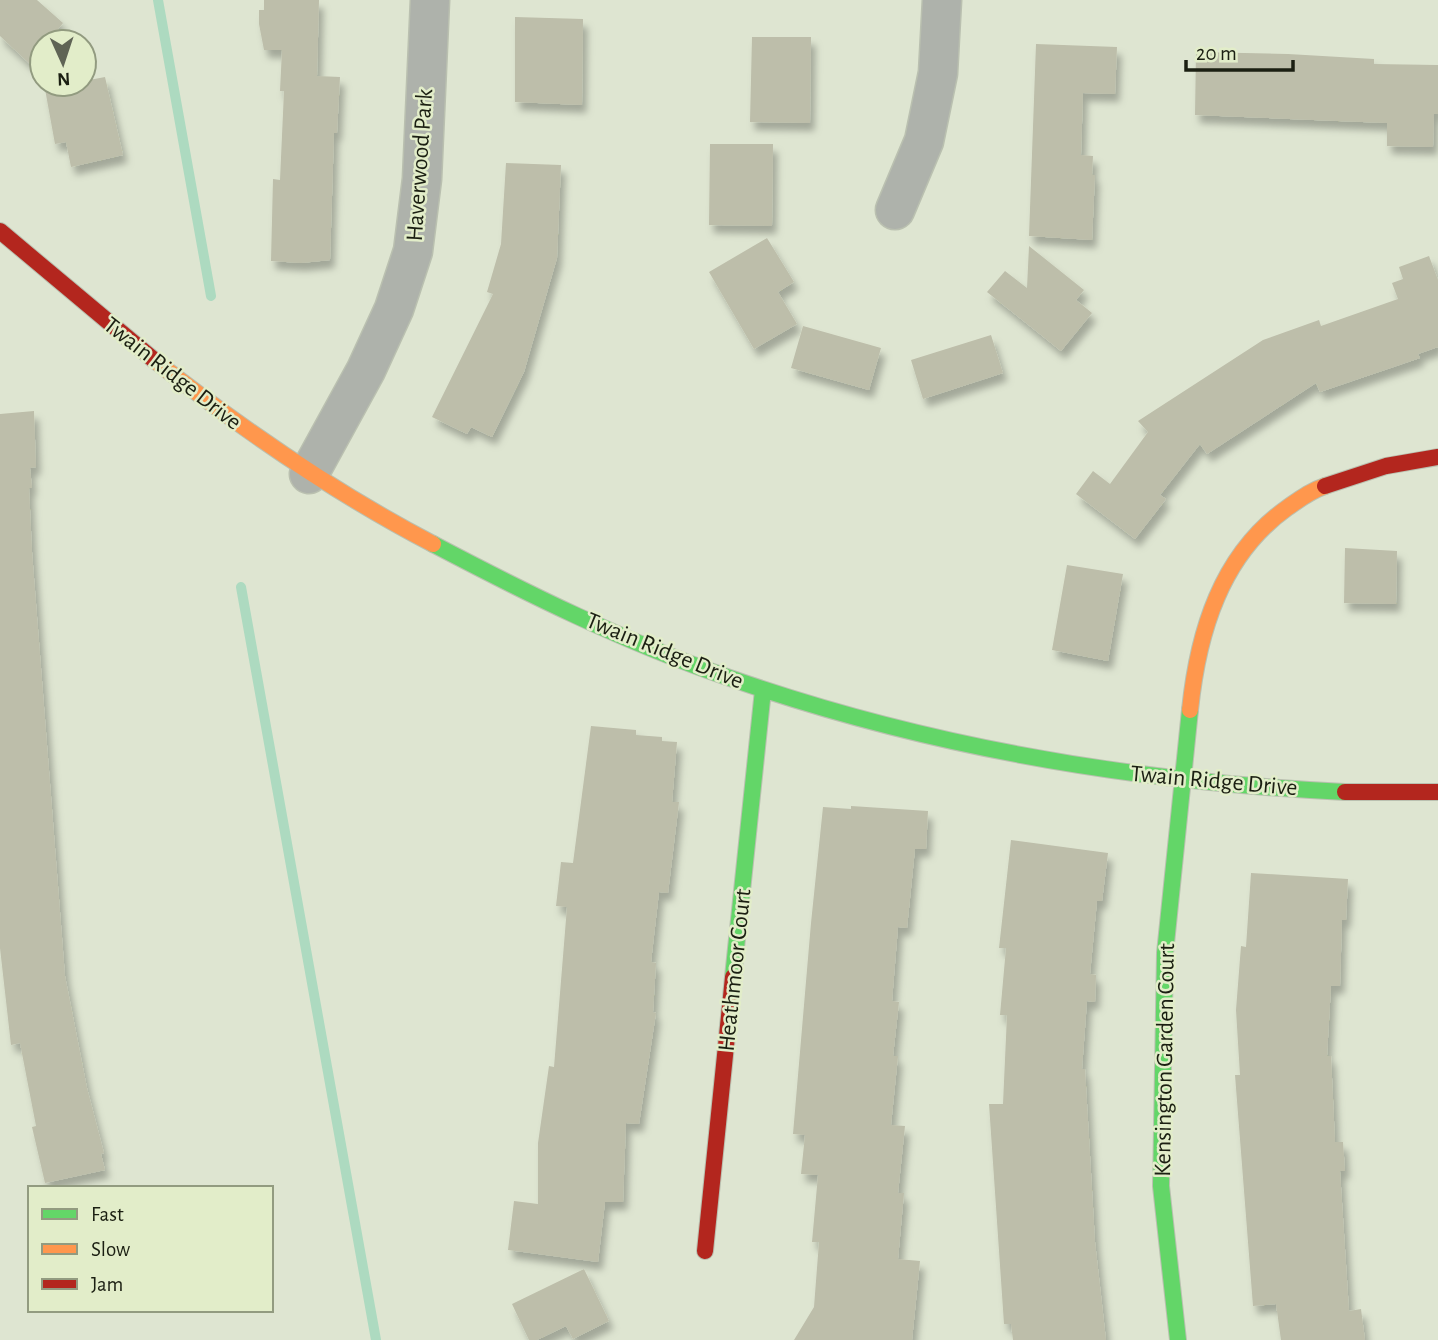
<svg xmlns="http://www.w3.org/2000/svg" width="1438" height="1340" font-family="'Alegreya Sans',sans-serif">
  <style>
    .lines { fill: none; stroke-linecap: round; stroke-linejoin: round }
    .stream { stroke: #addac0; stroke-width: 10 }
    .building { fill: #bdbeaa; filter: url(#shadow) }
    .street-casing { stroke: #bac0b0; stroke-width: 41 }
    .fast-casing { stroke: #bac0b0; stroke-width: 18 }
    .slow-casing { stroke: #bac0b0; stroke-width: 18 }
    .jam-casing { stroke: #bac0b0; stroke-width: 18 }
    .street { stroke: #aeb2ab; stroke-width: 38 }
    .fast { stroke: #63d668; stroke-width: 16 }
    .slow { stroke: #ff974d; stroke-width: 16 }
    .jam { stroke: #b3261e; stroke-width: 16 }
    .labels { text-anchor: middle; stroke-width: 5; stroke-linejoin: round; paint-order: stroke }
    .street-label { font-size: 24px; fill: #1b1f12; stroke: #e2edc9 }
  </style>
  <defs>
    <filter id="shadow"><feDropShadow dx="4.5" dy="8" stdDeviation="3.5" flood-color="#0004"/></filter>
  </defs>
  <rect width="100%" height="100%" fill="#dee5d1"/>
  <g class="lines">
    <path class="stream" d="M158,0l53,296
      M241,587l135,753"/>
  </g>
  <path class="building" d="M0,0h37l26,23 -15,19h-6v8l-11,15 -31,-29z
    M264,0h55l-2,76 23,1 -3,56h-3l-4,127 -29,3 -30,-2 2,-82 7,1 4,-89h-4l2,-41h-18l-5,-26v-14h5z
    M515,17l68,2 -1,86 -67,-3z
    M752,37h59l-1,86 -60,-1z
    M1036,44l81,3 -2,47 -32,-1 -2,62 12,1 -1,19h3l-3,65 -63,-4z
    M1196,52l92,2 86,5v5l64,1v49h-4l-1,33 -46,-1v-23l-192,-8z
    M105,77l18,78 -52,12 -5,-25 -11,2 -10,-55 39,-5v-3z
    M710,144h63l-1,82 -63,-1z
    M506,163l55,2 -4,93 -33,114 -32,65 -21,-10 -4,7 -35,-17 61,-123 -6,-2 14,-48z
    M767,238l27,44 -16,10 19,32 -43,25 -45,-77z
    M1029,246l55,44 -8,10 16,13 -31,38 -74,-59 18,-21 22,17z
    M1429,256l9,24v67l-20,7 2,4 -100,34 -4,-9 -109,71 -7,-10 -40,51 6,4 -31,40 -59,-45 17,-23 17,13 38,-52 -10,-11 125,-81 56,-20 2,6 77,-27 -6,-16 11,-4 -4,-12z
    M803,326l78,22 -12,42 -78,-22z
    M991,335l12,38 -80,26 -12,-39z
    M34,411l2,56 -6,1 2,20h-3l3,64 33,424 22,112 17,65 -3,1 4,16 -60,13 -13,-56 4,-1 -16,-83 -9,2 -11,-97v-534z
    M1345,548l52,3 -1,53 -52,-1z
    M1067,565l56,9 -15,87 -56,-11z
    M591,726l45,4v5l26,2v4l15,1 -5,60h7l-11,91 -9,-1 -8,70 5,1 -3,49 3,1 -17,111 -13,-1 -3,79h-18l-7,60 -90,-12 6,-49 24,3v-61l11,-77 5,1 13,-160 -11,-1 5,-44 12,1z
    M851,806l77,5 -2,38h-11l-8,79 -9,-1 -6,74 7,1 -6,54h5l-7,69 14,1 -7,67h6l-6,66 22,2 -8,79h-118l20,-33 5,-65h-7l6,-67 -17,-1 4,-39 -12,-1 18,-211 12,-116 28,2z
    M1011,840l97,13 -6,48h-5l-7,73 6,1 -1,27 -8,-1 -5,68h3l10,173 11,98h-93l-2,-16h-7l-15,-220h14l4,-89h-7l6,-67h-7z
    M1251,873l97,6 -2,41h-4l-2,66h-9l-4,70h4l4,86h8l2,29h-5l9,140 12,-2 4,31h-84l-5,-36 -23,2 -18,-231h5l-4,-65 5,-64 5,1z
    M584,1269l25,52 -36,18 -7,-13 -29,14h-8l-17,-36z"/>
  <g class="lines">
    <g class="street-casing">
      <path id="street" d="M895,210l29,-69 14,-68 4,-73
        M309,474l57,-104 28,-61 19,-58 9,-72 8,-179"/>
    </g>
    <g class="fast-casing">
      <path id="fast" d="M433,544c95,50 192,98 294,133 199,70 408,105 618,115
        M733,977l30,-287
        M1178,1340l-17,-154 4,-233 25,-243"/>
    </g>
    <g class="slow-casing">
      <path id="slow" d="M154,360c88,69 179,132 279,184
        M1190,710c8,-78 31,-155 97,-202 13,-9 23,-17 38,-22"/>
    </g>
    <g class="jam-casing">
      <path id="jam" d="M0,231l154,129
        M1325,486l61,-20 52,-9
        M1345,792h93
        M705,1251l28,-274"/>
    </g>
    <use href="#street" class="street"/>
    <use href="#fast" class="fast"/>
    <use href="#slow" class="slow"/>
    <use href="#jam" class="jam"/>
  </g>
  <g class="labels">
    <g class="street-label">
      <text transform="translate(419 165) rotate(-86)" y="8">Haverwood Park</text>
      <text transform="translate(173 373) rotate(38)" y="8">Twain Ridge Drive</text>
      <text transform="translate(665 650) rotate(22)" y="8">Twain Ridge Drive</text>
      <text transform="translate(1214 780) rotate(5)" y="8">Twain Ridge Drive</text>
      <text transform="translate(734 970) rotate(-84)" y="8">Heathmoor Court</text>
      <text transform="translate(1164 1060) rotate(-89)" y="8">Kensington Garden Court</text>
    </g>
  </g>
  <rect x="28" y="1186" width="245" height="126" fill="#e2edc9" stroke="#929b80" stroke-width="2"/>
  <rect x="42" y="1209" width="35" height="10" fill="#63d668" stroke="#929b80" stroke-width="2"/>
  <text x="91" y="1221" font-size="21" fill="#1b1f12">Fast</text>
  <rect x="42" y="1244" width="35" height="10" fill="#ff974d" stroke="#929b80" stroke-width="2"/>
  <text x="91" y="1256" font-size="21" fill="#1b1f12">Slow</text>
  <rect x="42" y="1279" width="35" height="10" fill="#b3261e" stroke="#929b80" stroke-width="2"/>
  <text x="91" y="1291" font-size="21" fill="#1b1f12">Jam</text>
  <g transform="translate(63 63) rotate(177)"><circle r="33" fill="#e2edc9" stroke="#929b80" stroke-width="2"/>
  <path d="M0-5L12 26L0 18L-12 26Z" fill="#5f6455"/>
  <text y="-10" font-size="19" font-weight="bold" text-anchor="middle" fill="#1b1f12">N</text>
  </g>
  <path d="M1186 60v10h107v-10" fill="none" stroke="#1b1f12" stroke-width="3.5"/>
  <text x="1196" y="60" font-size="21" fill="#1b1f12" stroke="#e2edc9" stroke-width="5" paint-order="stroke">20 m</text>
</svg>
